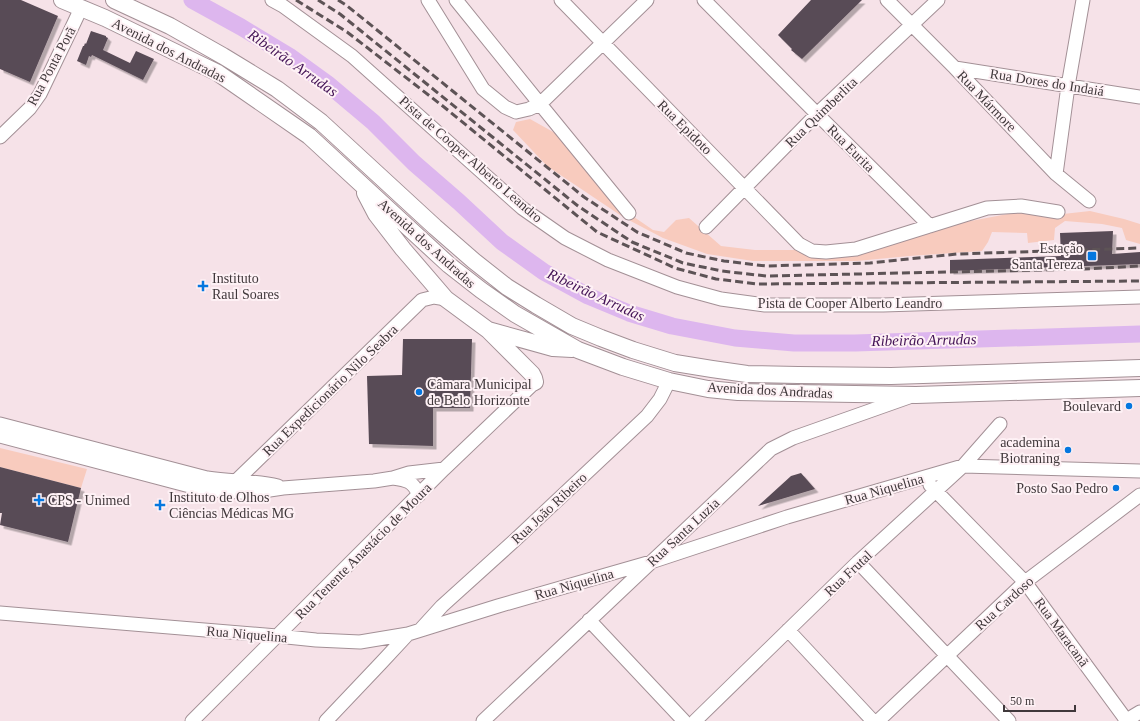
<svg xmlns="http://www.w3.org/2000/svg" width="1140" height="721" font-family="'Times New Roman',serif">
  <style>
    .green { fill: #f8cbbe }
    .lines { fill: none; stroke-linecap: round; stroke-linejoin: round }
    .river { stroke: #ddb6ee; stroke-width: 17 }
    .building { fill: #594b56; filter: url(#shadow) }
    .minor-casing { stroke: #a39096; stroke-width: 15 }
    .major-casing { stroke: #a39096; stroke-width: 18 }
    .minor { stroke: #fff; stroke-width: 13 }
    .major { stroke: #fff; stroke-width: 16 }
    .rail { stroke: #5d5356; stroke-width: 3; stroke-dasharray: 8 4; stroke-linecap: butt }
    .poi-dot { fill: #0577df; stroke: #fef1f5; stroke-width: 1.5 }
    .labels { text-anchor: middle; stroke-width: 4; stroke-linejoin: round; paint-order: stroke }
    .street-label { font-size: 14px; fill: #40383b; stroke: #fef1f5 }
    .poi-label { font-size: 14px; fill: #40383b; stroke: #fef1f5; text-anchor: end }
    .water-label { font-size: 15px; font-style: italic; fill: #421255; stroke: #fef1f5 }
  </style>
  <defs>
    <filter id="shadow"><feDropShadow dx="3.5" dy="3.5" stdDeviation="0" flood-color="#0004"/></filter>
  </defs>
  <rect width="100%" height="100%" fill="#f6e2e8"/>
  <path class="green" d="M530,119l25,14 63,73 35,24 11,2 12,-12 13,-2 32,28 34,4h42l17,5 141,-31 63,-12 36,3 36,-4 34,8 16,5v20l-14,-4 -4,-12 -20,-4 -37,-3 -10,7 -1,12 -26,3 -1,-10 -35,-1 -4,10 -6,9 -73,5 -52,5h-104l-46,-7 -44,-16 -40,-21 -76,-51 -34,-36 3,-8z
    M0,448l87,21 -6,19 -81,-21z"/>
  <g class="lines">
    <path class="river" d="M192,0l49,27 48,29 40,29 44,37 41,41 45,39 43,40 42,30 44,24 41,17 43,13 63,12 59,5h61l285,-9"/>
  </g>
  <path class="building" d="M0,0h21l37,16 -28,66 -30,-13z
    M811,0h51l-60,59 -11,-9 1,-1 -14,-14z
    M91,31l15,5v1l2,1 -5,12 27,13 6,-12 18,8 -11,21 -51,-25 -1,2 -2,-1 -3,9 -9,-4 6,-15h1l1,-3 1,1z
    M1113,231l-1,23 28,-2v12l-190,7v-11l111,-4 -1,-23z
    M403,339h69l-2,69h-37v38l-64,-2 -2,-68 35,-1z
    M0,467l81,21 -13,54 -68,-17 2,-12h-2z
    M801,473l14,16 -57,17 33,-30z"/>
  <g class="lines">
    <g class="minor-casing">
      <path id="minor" d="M272,0l11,6 69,50 170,152 43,30 43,22 69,27 44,12 44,6h118l257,-8
        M428,0l55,89 22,18 11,5 13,-3 11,-5 89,109
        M456,0l84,104 107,-104
        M561,0l238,244 13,7 14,1 30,-3 131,-41 34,-2 37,6
        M704,0l113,114 113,112
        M887,0l68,68 101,106 33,27
        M955,68l185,29
        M0,137l30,-29 10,-14 34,-71 7,-15
        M1056,174l12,-88 15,-86
        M706,227l111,-113 121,-114
        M0,424l207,54c24,4 47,2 71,8
        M0,436l201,53 50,4 32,-5 91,-7 19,-3 16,-5 35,-4
        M393,478c14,2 20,3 26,17
        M930,485l95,97 102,139
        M218,490l9,-4 10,-6 185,-180 12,-3 12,2
        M858,562l151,159
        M0,613l277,23 39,4 44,2 48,-8 90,-28 153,-44 136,-45 176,-51 177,5
        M589,620l95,101
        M421,629l21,-23 73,-66 132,-124 13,-17 9,-18
        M788,630l85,91
        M192,721l252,-252 91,-87
        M326,721l55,-58 27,-29
        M483,721l288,-272 22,-11 116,-41
        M695,721l163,-159 105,-96 37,-42
        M878,721l147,-139 115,-87
        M1125,721l15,-9"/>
    </g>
    <g class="major-casing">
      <path id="major" d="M62,0l43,18 113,55 91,63 140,129 32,25 34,24 63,36 45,17 46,14 39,8 30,3 178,3 224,-7
        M114,0l56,26 53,30 54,33 44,33 114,105 39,34 33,26 29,18 36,21 29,12 32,12 42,13 37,6 35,5 51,1 93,1 249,-8
        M365,193l11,21 27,35 43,50 42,31 65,18 19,1
        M489,331l43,43 2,4 1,4"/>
    </g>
    <use href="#minor" class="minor"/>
    <use href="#major" class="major"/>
    <path class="rail" d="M296,0l51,32 97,75 153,125 78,36 41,11 42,5 382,-3
      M318,0l22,14 238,192 54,36 51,21 39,8 44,5 318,-7 56,-3
      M338,0l8,5 238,192 53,35 49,21 38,8 42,5 104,-3 87,-9 183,-6"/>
  </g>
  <g class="poi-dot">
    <rect x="1087" y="251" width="10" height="10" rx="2"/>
    <path d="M201 280h4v4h4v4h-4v4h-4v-4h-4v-4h4z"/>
    <circle cx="419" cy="392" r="4"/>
    <circle cx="1129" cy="406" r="4"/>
    <circle cx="1068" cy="450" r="4"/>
    <circle cx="1116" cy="488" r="4"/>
    <path d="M37 494h4v4h4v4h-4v4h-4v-4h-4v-4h4z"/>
    <path d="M158 499h4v4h4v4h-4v4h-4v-4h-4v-4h4z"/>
  </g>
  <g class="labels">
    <g class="street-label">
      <text transform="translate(169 50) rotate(27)" y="5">Avenida dos Andradas</text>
      <text transform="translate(51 66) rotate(-62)" y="5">Rua Ponta Porã</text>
      <text transform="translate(1047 82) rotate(9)" y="5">Rua Dores do Indaiá</text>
      <text transform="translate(987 101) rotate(46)" y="5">Rua Mármore</text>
      <text transform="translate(821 112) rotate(-44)" y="5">Rua Quimberlita</text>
      <text transform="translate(685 127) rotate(45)" y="5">Rua Epidoto</text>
      <text transform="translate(851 148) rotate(45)" y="5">Rua Eurita</text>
      <text transform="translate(471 159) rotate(41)" y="5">Pista de Cooper Alberto Leandro</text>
      <text transform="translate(427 243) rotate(42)" y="5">Avenida dos Andradas</text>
      <text x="850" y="308">Pista de Cooper Alberto Leandro</text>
      <text transform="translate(330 390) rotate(-44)" y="5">Rua Expedicionário Nilo Seabra</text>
      <text transform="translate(770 390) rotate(3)" y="5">Avenida dos Andradas</text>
      <text transform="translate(884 489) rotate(-16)" y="5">Rua Niquelina</text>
      <text transform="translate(549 508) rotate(-43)" y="5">Rua João Ribeiro</text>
      <text transform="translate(683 532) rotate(-43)" y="5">Rua Santa Luzia</text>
      <text transform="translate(363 551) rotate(-45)" y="5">Rua Tenente Anastácio de Moura</text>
      <text transform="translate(848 573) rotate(-43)" y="5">Rua Frutal</text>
      <text transform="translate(574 584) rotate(-16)" y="5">Rua Niquelina</text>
      <text transform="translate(1004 603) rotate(-42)" y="5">Rua Cardoso</text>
      <text transform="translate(1062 632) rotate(54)" y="5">Rua Maracanã</text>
      <text transform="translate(247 634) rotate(5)" y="5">Rua Niquelina</text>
    </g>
    <g class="poi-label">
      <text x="1083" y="253">Estação<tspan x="1083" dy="16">Santa Tereza</tspan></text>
      <text x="212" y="283" text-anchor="start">Instituto<tspan x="212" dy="16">Raul Soares</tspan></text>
      <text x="427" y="389" text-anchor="start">Câmara Municipal<tspan x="427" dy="16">de Belo Horizonte</tspan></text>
      <text x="1121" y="411">Boulevard</text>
      <text x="1060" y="447">academina<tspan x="1060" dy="16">Biotraning</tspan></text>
      <text x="1108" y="493">Posto Sao Pedro</text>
      <text x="169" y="502" text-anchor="start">Instituto de Olhos<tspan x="169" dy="16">Ciências Médicas MG</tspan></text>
      <text x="48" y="505" text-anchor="start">CPS - Unimed</text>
    </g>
    <g class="water-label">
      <text transform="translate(293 63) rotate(35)" y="5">Ribeirão Arrudas</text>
      <text transform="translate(596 295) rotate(25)" y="5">Ribeirão Arrudas</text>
      <text transform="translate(924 340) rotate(-1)" y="5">Ribeirão Arrudas</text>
    </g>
  </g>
  <path d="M1004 705v6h71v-6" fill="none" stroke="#40383b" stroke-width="2"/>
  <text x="1010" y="705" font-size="12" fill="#40383b" stroke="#fef1f5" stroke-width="3" paint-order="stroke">50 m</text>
</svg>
